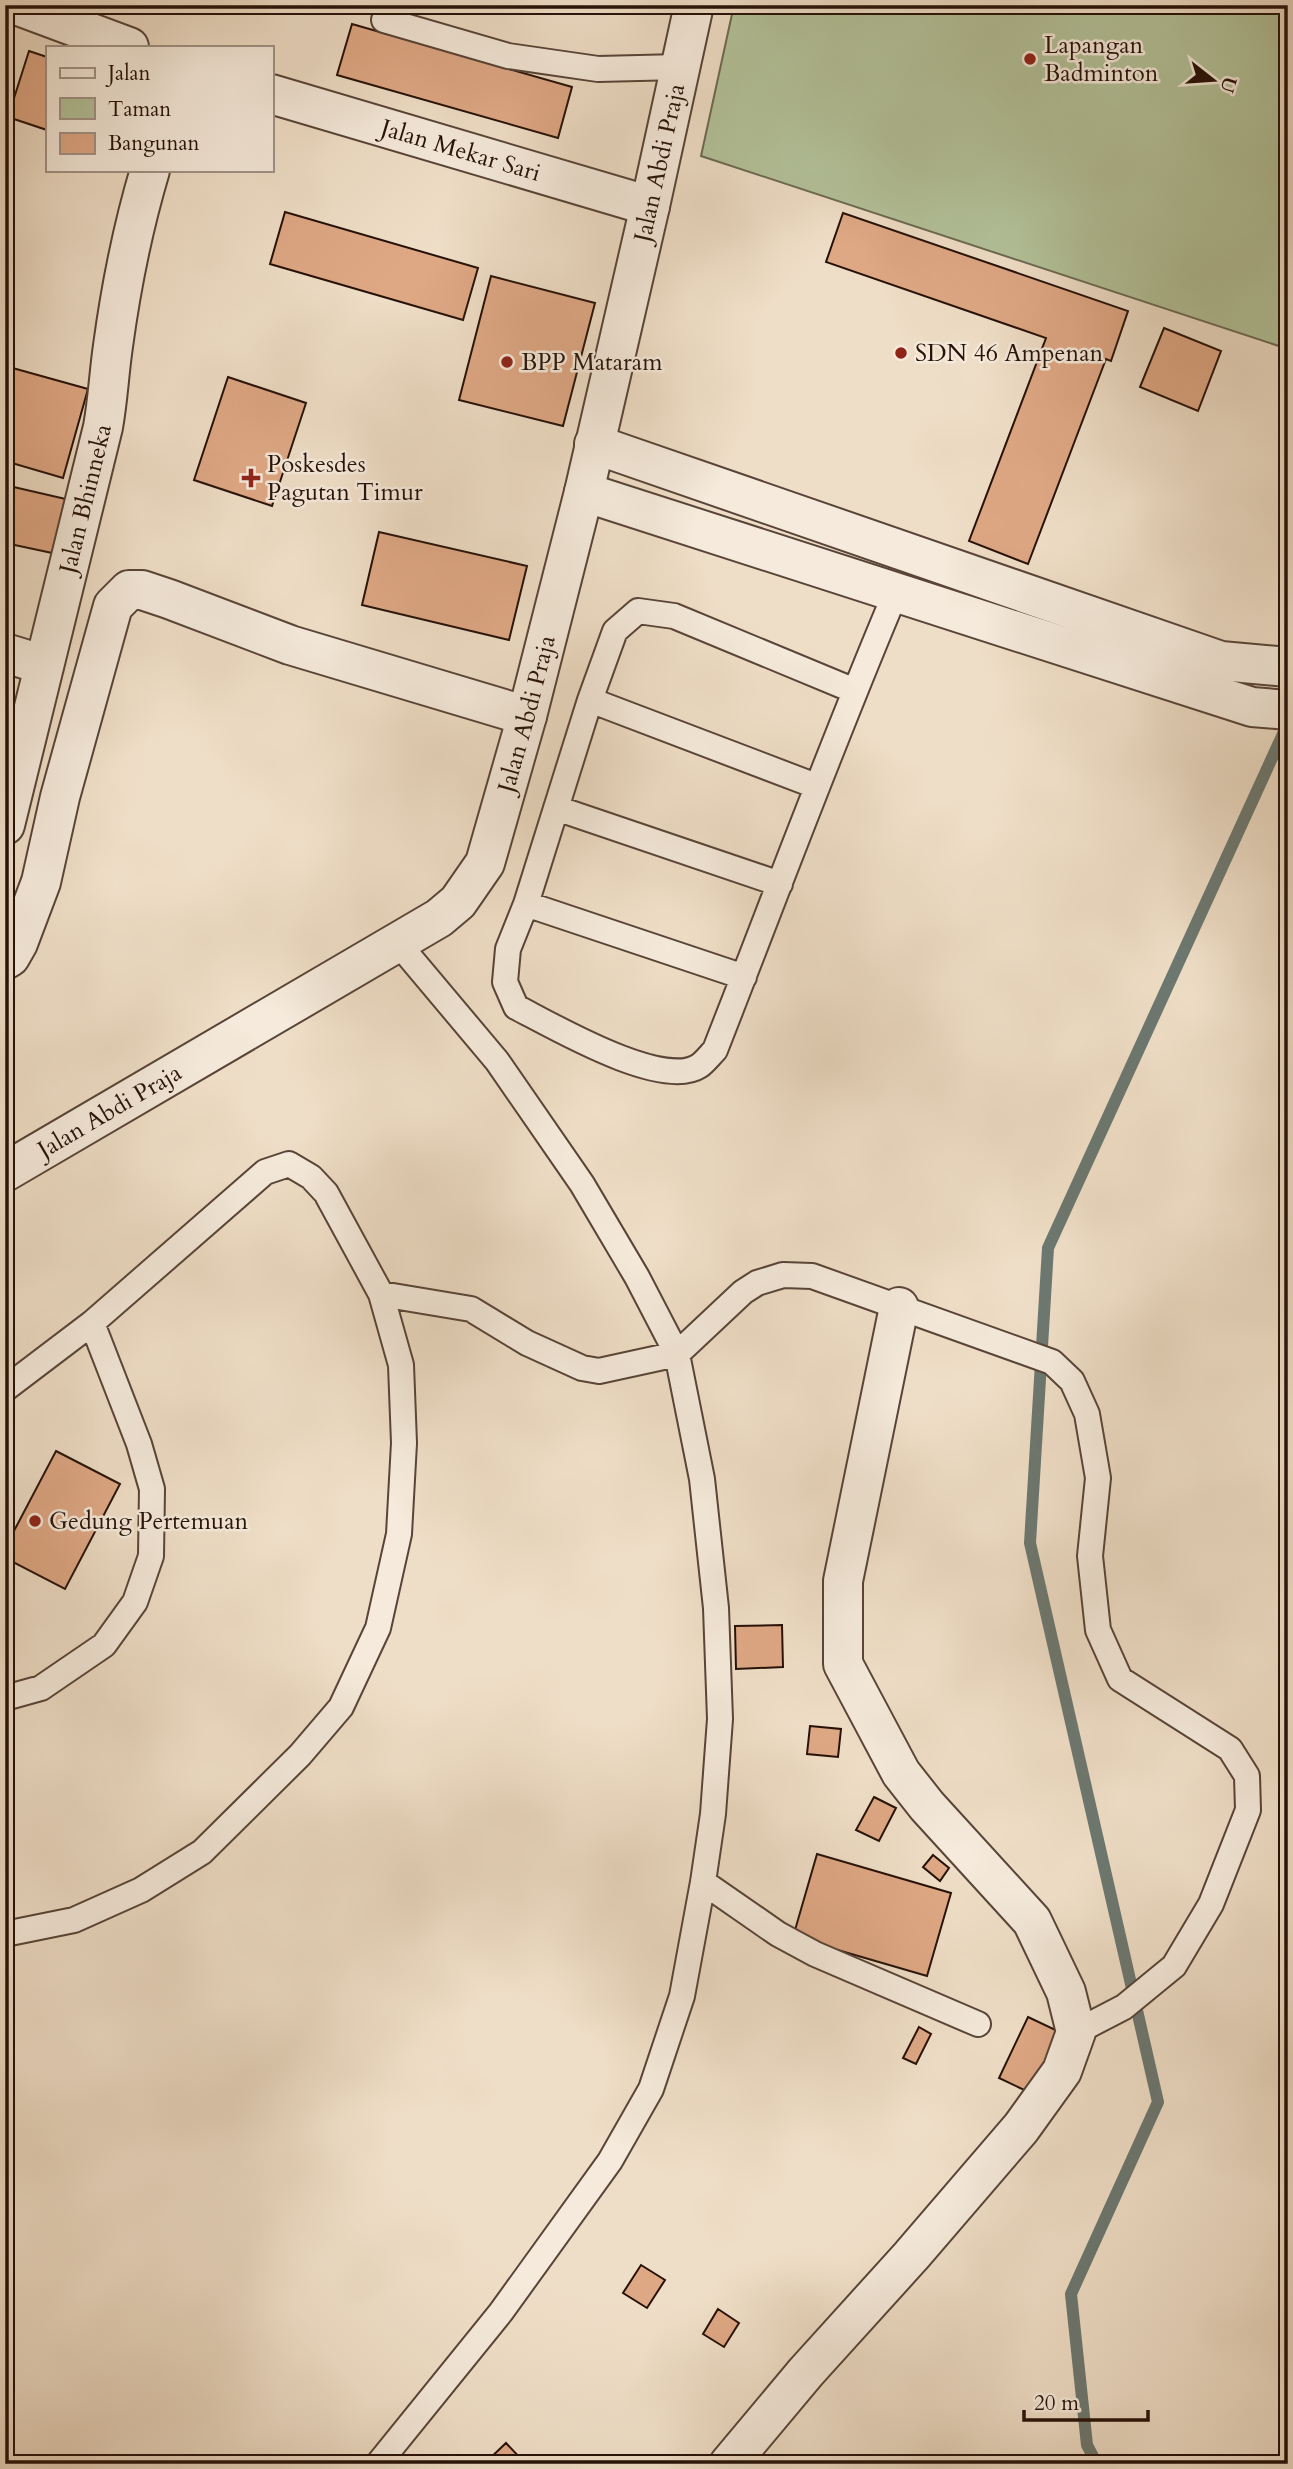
<svg xmlns="http://www.w3.org/2000/svg" width="1293" height="2469" font-family="Cardo,serif">
  <style>
    .green { fill: #b3c29a; stroke: #6c6a52; stroke-width: 2 }
    .lines { fill: none; stroke-linecap: round; stroke-linejoin: round }
    .stream { stroke: #6c7871; stroke-width: 12 }
    .building { fill: #dfa885; stroke: #261109; stroke-width: 2 }
    .service-casing { stroke: #584438; stroke-width: 28 }
    .minor-casing { stroke: #584438; stroke-width: 42 }
    .service { stroke: #f5eadb; stroke-width: 24 }
    .minor { stroke: #f5eadb; stroke-width: 38 }
    .poi-dot { fill: #8f2418; stroke: #f5eadb; stroke-width: 2.5 }
    .labels { text-anchor: middle; stroke-width: 5; stroke-linejoin: round; paint-order: stroke }
    .poi-label { font-size: 24px; fill: #261109; stroke: #f5eadb; text-anchor: start }
    .street-label { font-size: 24px; fill: #261109; stroke: #f5eadb }
  </style>
  <rect width="100%" height="100%" fill="#efdec7"/>
  <filter id="stains"><feTurbulence type="fractalNoise" baseFrequency=".00286" numOctaves="4"/><feColorMatrix values="0 0 0 0 .2 0 0 0 0 .09 0 0 0 0 .02 0 0 0 .5 -.17"/></filter>
  <radialGradient id="worn" r=".72"><stop offset=".6" stop-color="#630" stop-opacity="0"/><stop offset="1" stop-color="#630" stop-opacity=".3"/></radialGradient>
  <path class="green" d="M734,5h554v344l-587,-193z"/>
  <g class="lines">
    <path class="stream" d="M1097,2464l-10,-19 -16,-151 87,-192 -128,-559 18,-295 240,-525"/>
  </g>
  <path class="building" d="M352,24l220,63 -14,51 -221,-63z
    M29,51l18,6v73l-39,-13z
    M285,212l193,56 -15,52 -193,-56z
    M843,213l285,98 -17,50 -5,-2 -78,205 -59,-23 77,-203 -220,-76z
    M491,276l104,27 -32,123 -104,-26z
    M1164,328l57,23 -23,60 -58,-24z
    M9,367l79,22 -25,89 -58,-17v-80z
    M228,377l78,26 -34,103 -78,-26z
    M5,485l65,15 -13,54 -52,-11z
    M379,532l148,34 -18,74 -147,-35z
    M56,1451l64,33 -55,105 -60,-31v-10z
    M782,1625l1,42 -47,2 -1,-43z
    M810,1726l31,3 -3,28 -31,-3z
    M874,1797l22,11 -17,33 -23,-11z
    M817,1854l134,39 -24,83 -134,-39z
    M933,1855l16,13 -9,13 -17,-14z
    M1028,2017l38,18 -29,61 -38,-18z
    M919,2027l12,7 -15,30 -13,-6z
    M641,2265l24,15 -18,28 -24,-15z
    M718,2309l21,14 -15,24 -21,-13z
    M506,2443l18,19 -2,2h-38z"/>
  <g class="lines">
    <g class="service-casing">
      <path id="service" d="M384,20l124,36 90,13 82,-2
        M855,691l-181,-75 -36,-5 -23,20 -25,69 -64,204 -18,45 -3,33 11,25c37,19 146,83 183,59 6,-4 11,-11 16,-16 60,-153 117,-307 181,-458
        M590,700l226,86
        M556,808l224,76
        M526,904l218,73
        M381,1294l90,15 56,34 55,25 17,3 78,-17 66,-62 14,-9 26,-8 29,1 240,86 20,19 15,33 11,64 -8,78 8,74 22,49 110,70 17,27 1,34 -37,94 -37,62 -50,41 -48,25
        M5,1389l87,-66 173,-151 24,-8 22,13 15,16 55,101 20,71 3,78 -5,91 -21,94 -37,79 -41,48 -98,97 -61,38 -67,30 -69,14
        M5,1698l36,-10 63,-43 31,-43 16,-46 1,-67 -13,-45 -47,-121
        M703,1882l75,52 37,20 163,70
        M378,2464l123,-152 109,-151 41,-72 31,-93 21,-114 10,-68 7,-95 -4,-111 -14,-129 -25,-125 -40,-77 -55,-93 -85,-123 -100,-119"/>
    </g>
    <g class="minor-casing">
      <g id="minor">
        <path d="M16,5l113,42"/>
        <path id="s1" d="M271,94l379,112"/>
        <path d="M594,444l627,217 67,6"/>
        <path d="M584,492l668,215 36,3"/>
        <path d="M5,653l39,12"/>
        <path id="s2" d="M5,825l98,-398c5,-27 6,-54 10,-81 8,-59 20,-119 37,-176"/>
        <path d="M5,960l5,-3 8,-14 23,-61 19,-85 53,-191 16,-16h13l27,9 121,46 237,71"/>
        <path id="s3" d="M5,1172l434,-254 19,-16 27,-39 42,-147 57,-224 66,-286 44,-201"/>
        <path d="M729,2464l77,-92 105,-116 110,-128 41,-57 14,-39 -10,-40 -34,-71 -105,-115 -26,-33 -58,-109v-83l56,-274"/>
      </g>
    </g>
    <use href="#service" class="service"/>
    <use href="#minor" class="minor"/>
  </g>
  <g class="poi-dot">
    <circle cx="1030" cy="59" r="7"/>
    <circle cx="901" cy="353" r="7"/>
    <circle cx="507" cy="362" r="7"/>
    <path d="M247.5 467.5h7v7h7v7h-7v7h-7v-7h-7v-7h7z"/>
    <circle cx="35" cy="1521" r="7"/>
  </g>
  <g class="labels">
    <g class="poi-label">
      <text x="1044" y="53">Lapangan<tspan x="1044" dy="28">Badminton</tspan></text>
      <text x="915" y="361">SDN 46 Ampenan</text>
      <text x="521" y="370">BPP Mataram</text>
      <text x="267" y="472">Poskesdes<tspan x="267" dy="28">Pagutan Timur</tspan></text>
      <text x="49" y="1529">Gedung Pertemuan</text>
    </g>
    <g class="street-label">
      <text dy="8" stroke="none"><textPath href="#s1" startOffset="198">Jalan Mekar Sari</textPath></text>
      <text dy="8" stroke="none"><textPath href="#s3" startOffset="1297">Jalan Abdi Praja</textPath></text>
      <text dy="8" stroke="none"><textPath href="#s2" startOffset="336">Jalan Bhinneka</textPath></text>
      <text dy="8" stroke="none"><textPath href="#s3" startOffset="730">Jalan Abdi Praja</textPath></text>
      <text dy="8" stroke="none"><textPath href="#s3" startOffset="121">Jalan Abdi Praja</textPath></text>
    </g>
  </g>
  <rect width="1293" height="2469" fill="none" stroke="#efdec7" stroke-width="28"/>
  <rect x="7" y="7" width="1279" height="2455" fill="none" stroke="#261109" stroke-width="3.5"/>
  <rect x="14" y="14" width="1265" height="2441" fill="none" stroke="#261109" stroke-width="2"/>
  <rect x="46" y="46" width="228" height="126" fill="#f5eadb" stroke="#a29387" stroke-width="2"/>
  <rect x="60" y="68" width="35" height="10" fill="#f5eadb" stroke="#a29387" stroke-width="2"/>
  <text x="108" y="80" font-size="21" fill="#261109">Jalan</text>
  <rect x="60" y="98" width="35" height="21" fill="#b3c29a" stroke="#a29387" stroke-width="2"/>
  <text x="108" y="116" font-size="21" fill="#261109">Taman</text>
  <rect x="60" y="133" width="35" height="21" fill="#dfa885" stroke="#a29387" stroke-width="2"/>
  <text x="108" y="150" font-size="21" fill="#261109">Bangunan</text>
  <g transform="translate(1213 80) rotate(107)" stroke="#f5eadb" stroke-width="5" paint-order="stroke">
  <path d="M0-5L12 26L0 18L-12 26Z" fill="#261109"/>
  <text y="-10" font-size="19" font-weight="bold" text-anchor="middle" fill="#261109">U</text>
  </g>
  <path d="M1024 2410v10h124v-10" fill="none" stroke="#261109" stroke-width="3.5"/>
  <text x="1034" y="2410" font-size="21" fill="#261109" stroke="#f5eadb" stroke-width="5" paint-order="stroke">20 m</text>
  <rect width="100%" height="100%" filter="url(#stains)"/>
  <rect width="100%" height="100%" fill="url(#worn)"/>
</svg>
